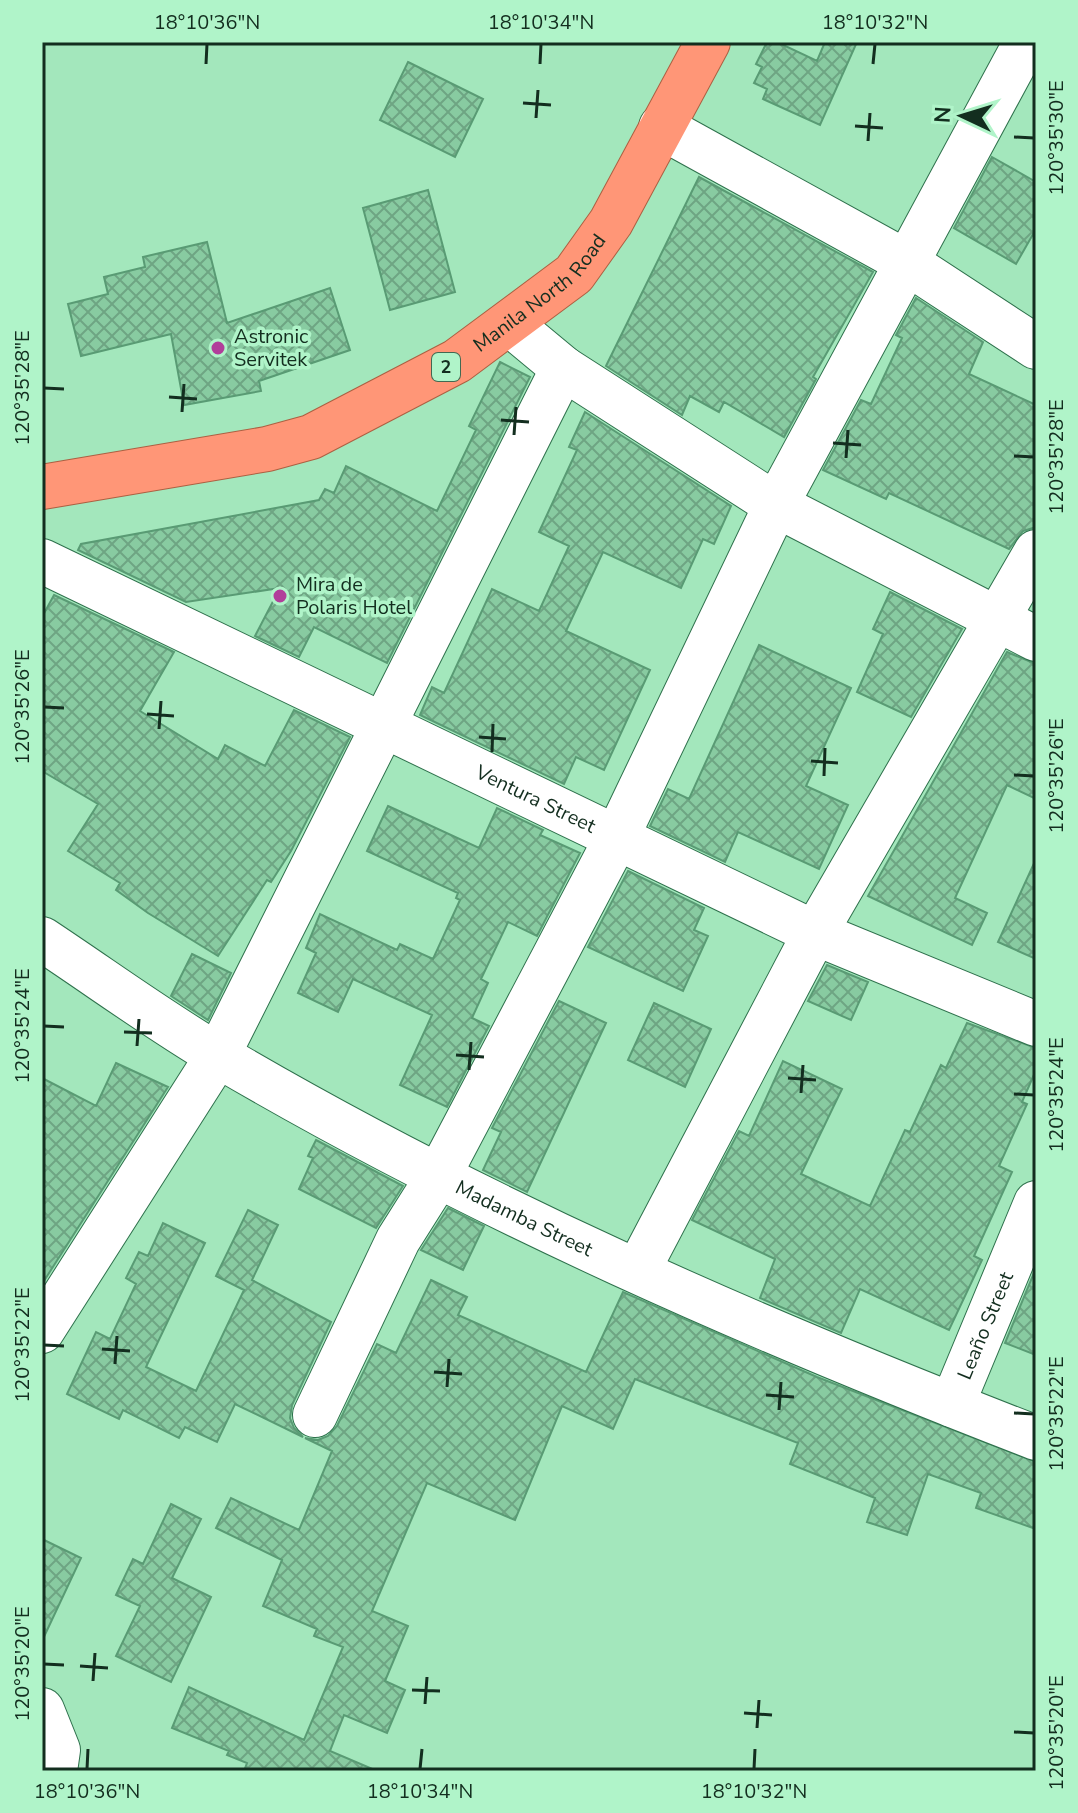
<svg xmlns="http://www.w3.org/2000/svg" width="1078" height="1813" font-family="'Nunito Sans',sans-serif">
  <style>
    .building { fill: url(#building-cross-hatch); stroke: #599b74; stroke-width: 2 }
    .lines { fill: none; stroke-linecap: round; stroke-linejoin: round }
    .minor-casing { stroke: #2e714c; stroke-width: 46 }
    .trunk-casing { stroke: #ac6042; stroke-width: 46 }
    .minor { stroke: #fff; stroke-width: 44 }
    .trunk { stroke: #ff9677; stroke-width: 44 }
    .ticks { fill: none; stroke: #132e1f; stroke-width: 3 }
    .poi-dot { fill: #b13f9a; stroke: #b0f4c9; stroke-width: 3 }
    .labels { text-anchor: middle; stroke-width: 7; stroke-linejoin: round; paint-order: stroke }
    .shield { fill: #b0f4c9; stroke: #426952; stroke-width: 2 }
    .shield-label { font-size: 18px; font-weight: bold; fill: #132e1f }
    .street-label { font-size: 20px; fill: #132e1f; stroke: #b0f4c9 }
    .poi-label { font-size: 20px; fill: #132e1f; stroke: #b0f4c9; text-anchor: start }
    .neatline { fill: none; stroke: #132e1f; stroke-width: 3 }
    .ticks-label { font-size: 20px; text-anchor: middle; fill: #132e1f }
  </style>
  <defs>
    <pattern id="building-cross-hatch" width="8" height="8" patternUnits="userSpaceOnUse" patternTransform="scale(2)"><rect width="8" height="8" fill="#88cba1"/><path d="M0 0l8 8M0 8l8-8" fill="none" stroke="#6ea583"/></pattern>
  </defs>
  <rect width="100%" height="100%" fill="#a3e7bc"/>
  <path class="building" d="M767,42h10l40,19 8,-19h32l-37,83 -57,-26 4,-10 -13,-6 8,-16 -6,-3z
    M408,62l75,37 -28,58 -75,-37z
    M992,157l44,25v47l-20,35 -62,-36z
    M699,177l174,95 -60,105 3,2 -32,58 -60,-35 -5,10 -29,-16 -8,19 -76,-49z
    M428,190l27,102 -65,18 -27,-102z
    M207,242l20,81 103,-35 20,62 -91,31 2,10 -77,14 -13,-71 -90,22 -13,-52 40,-10 -4,-17 41,-10 -2,-10z
    M916,298l67,44 -14,32 67,31v122l-13,4 -14,18 -120,-56 -3,6 -63,-29 38,-70 10,4 31,-66 -6,-3z
    M500,362l30,15 -143,286 -73,-36 -15,30 -44,-21 25,-48 -94,14 -108,-52 3,-6 238,-44 6,-11 9,4 12,-27 91,45 39,-81 -7,-4z
    M585,412l146,94 -17,38 -11,-5 -22,49 -78,-36 -37,79 84,39 -46,100 -28,-13 -12,27 -144,-69 12,-28 12,6 48,-104 47,22 30,-65 -30,-14 38,-82 -8,-3z
    M890,592l72,37 -51,88 -54,-25 26,-58 -10,-5z
    M54,595l120,57 -34,59 78,48 7,-14 40,21 29,-56 56,27 -59,114 -20,31 -4,-2 -49,76 -70,-43 -32,-23 4,-7 -52,-32 30,-47 -56,-33v-154z
    M759,645l92,43 -45,98 42,19 -29,64 -81,-37 -13,30 -75,-36 18,-37 21,10z
    M1007,652l29,12v135l-29,-14 -52,113 32,15 -15,32 -104,-49z
    M388,806l91,42 18,-40 46,22 -3,5 40,18 -43,83 -29,-14 -27,57 7,4 -16,35 17,8 -42,81 -47,-22 32,-70 -79,-36 -15,33 -40,-19 18,-40 -10,-5 14,-34 77,36 3,-6 33,15 27,-59 -4,-2 2,-5 -91,-42z
    M1036,859v100l-38,-17z
    M628,871l76,37 -10,22 14,6 -25,55 -95,-44z
    M192,954l39,19 -23,47 -37,-24z
    M827,965l41,17 -17,38 -43,-19z
    M559,1001l47,22 -79,169 -44,-22 18,-38 -9,-4z
    M654,1003l57,26 -26,58 -57,-27z
    M967,1023l69,25v22l-14,32 5,2 -28,62 13,6 -38,84 8,4 -33,70 -89,-41 -19,44 -81,-35 15,-39 -83,-39 47,-89 10,5 34,-75 59,28 -41,85 69,32 35,-76 5,2 31,-67 5,3z
    M116,1063l52,24 -126,197v-206l54,28z
    M316,1140l87,46 -27,42 -77,-39 14,-31 -5,-2z
    M448,1208l36,18 -21,44 -42,-20z
    M248,1210l30,15 -26,55 79,42 -39,83 -2,13 4,10 9,9 -68,-33 -18,38 -32,-15 -6,11 -56,-28 -4,9 -52,-25 29,-62 14,7 26,-55 -10,-6 13,-26 9,4 15,-33 42,20 -59,124 50,24 48,-101 -28,-14z
    M1036,1268v87l-31,-12z
    M431,1280l36,17 -9,18 128,57 37,-80 194,85 219,85v67l-60,-21 5,-15 -53,-19 -21,61 -40,-13 8,-24 -85,-34 8,-21 -163,-64 -22,50 -51,-23 -47,114 -88,-37 -55,128 36,15 -23,55 20,9 -18,43 -43,-18 -14,36 47,20h-133l3,-8 -20,-8 2,-4 -57,-23 17,-41 115,53 39,-93 -29,-11 3,-7 -54,-23 19,-46 -66,-32 15,-30 68,32 33,-79 -27,-13 13,2 10,-4 9,-10 40,-82 19,9z
    M171,1504l30,15 -29,59 39,19 -40,85 -55,-26 24,-50 -24,-11 17,-36 10,5z
    M42,1539l39,19 -39,83z"/>
  <g class="lines">
    <g class="minor-casing">
      <g id="minor">
        <path d="M661,127l245,135 130,85"/>
        <path d="M510,324l53,44 213,137 260,134"/>
        <path id="s1" d="M42,561l773,372 221,91"/>
        <path id="s2" d="M42,939c59,39 116,81 177,117 258,152 538,274 817,382"/>
        <path d="M638,1270l177,-337 221,-381"/>
        <path d="M42,1331l176,-276 345,-687"/>
        <path id="s3" d="M952,1405l84,-202"/>
        <path d="M315,1415l83,-175 41,-65 177,-336 160,-334 250,-463"/>
        <path d="M42,1710l16,40 -3,21"/>
      </g>
    </g>
    <g class="trunk-casing">
      <g id="trunk">
        <path id="s4" d="M42,487l225,-38 44,-12 146,-76 117,-87 37,-52 97,-180"/>
      </g>
    </g>
    <use href="#minor" class="minor"/>
    <use href="#trunk" class="trunk"/>
  </g>
  <path class="ticks" d="M206,64l1,-20M540,64l1,-20M873,64l2,-20M523,103l28,2M536,118l2,-28M855,126l28,2M1014,137l20,1M868,141l2,-28M44,388l20,1M169,397l28,2M182,412l2,-28M501,420l28,2M514,435l2,-28M833,443l28,2M1014,456l20,1M846,458l2,-28M44,707l20,1M147,714l27,2M159,729l2,-28M479,737l27,2M492,752l1,-28M811,761l27,2M1014,775l20,1M824,776l1,-28M44,1026l20,1M124,1032l28,1M137,1046l2,-27M456,1055l28,2M469,1070l2,-28M788,1078l28,2M801,1093l2,-28M1014,1094l20,1M44,1345l20,1M102,1349l28,2M115,1364l2,-28M434,1372l28,2M447,1387l2,-28M766,1395l28,2M779,1410l2,-28M1014,1413l20,1M44,1664l20,1M80,1666l28,2M93,1681l2,-28M412,1690l28,1M425,1704l2,-27M744,1713l28,2M757,1728l2,-28M1014,1732l20,1M87,1769l1,-20M420,1769l2,-20M754,1769l1,-20"/>
  <g class="poi-dot">
    <circle cx="218" cy="348" r="8"/>
    <circle cx="280" cy="596" r="8"/>
  </g>
  <g class="labels">
    <rect class="shield" x="432" y="353" width="28" height="28" rx="6"/>
    <g class="shield-label">
      <text x="446" y="373">2</text>
    </g>
    <g class="street-label">
      <text dy="7" stroke="none"><textPath href="#s4" startOffset="546">Manila North Road</textPath></text>
      <text dy="7" stroke="none"><textPath href="#s1" startOffset="548">Ventura Street</textPath></text>
      <text dy="7" stroke="none"><textPath href="#s2" startOffset="558">Madamba Street</textPath></text>
      <text dy="7" stroke="none"><textPath href="#s3" startOffset="86">Leaño Street</textPath></text>
    </g>
    <g class="poi-label">
      <text x="234" y="343">Astronic<tspan x="234" dy="23">Servitek</tspan></text>
      <text x="296" y="591">Mira de<tspan x="296" dy="23">Polaris Hotel</tspan></text>
    </g>
  </g>
  <rect width="1078" height="1813" fill="none" stroke="#b0f4c9" stroke-width="88"/>
  <g transform="translate(962 116) rotate(274)" stroke="#b0f4c9" stroke-width="6" paint-order="stroke">
  <path d="M0-6L14 30L0 20L-14 30Z" fill="#132e1f"/>
  <text y="-12" font-size="22" font-weight="bold" text-anchor="middle" fill="#132e1f">N</text>
  </g>
  <rect x="44" y="44" width="990" height="1725" class="neatline"/>
  <g class="ticks-label">
    <text x="207" y="29">18°10'36"N</text>
    <text x="541" y="29">18°10'34"N</text>
    <text x="875" y="29">18°10'32"N</text>
    <text transform="translate(1056 138) rotate(-90)" y="7">120°35'30"E</text>
    <text transform="translate(22 388) rotate(-90)" y="7">120°35'28"E</text>
    <text transform="translate(1056 457) rotate(-90)" y="7">120°35'28"E</text>
    <text transform="translate(22 707) rotate(-90)" y="7">120°35'26"E</text>
    <text transform="translate(1056 776) rotate(-90)" y="7">120°35'26"E</text>
    <text transform="translate(22 1026) rotate(-90)" y="7">120°35'24"E</text>
    <text transform="translate(1056 1095) rotate(-90)" y="7">120°35'24"E</text>
    <text transform="translate(22 1345) rotate(-90)" y="7">120°35'22"E</text>
    <text transform="translate(1056 1414) rotate(-90)" y="7">120°35'22"E</text>
    <text transform="translate(22 1664) rotate(-90)" y="7">120°35'20"E</text>
    <text transform="translate(1056 1733) rotate(-90)" y="7">120°35'20"E</text>
    <text x="87" y="1798">18°10'36"N</text>
    <text x="420" y="1798">18°10'34"N</text>
    <text x="754" y="1798">18°10'32"N</text>
  </g>
</svg>
